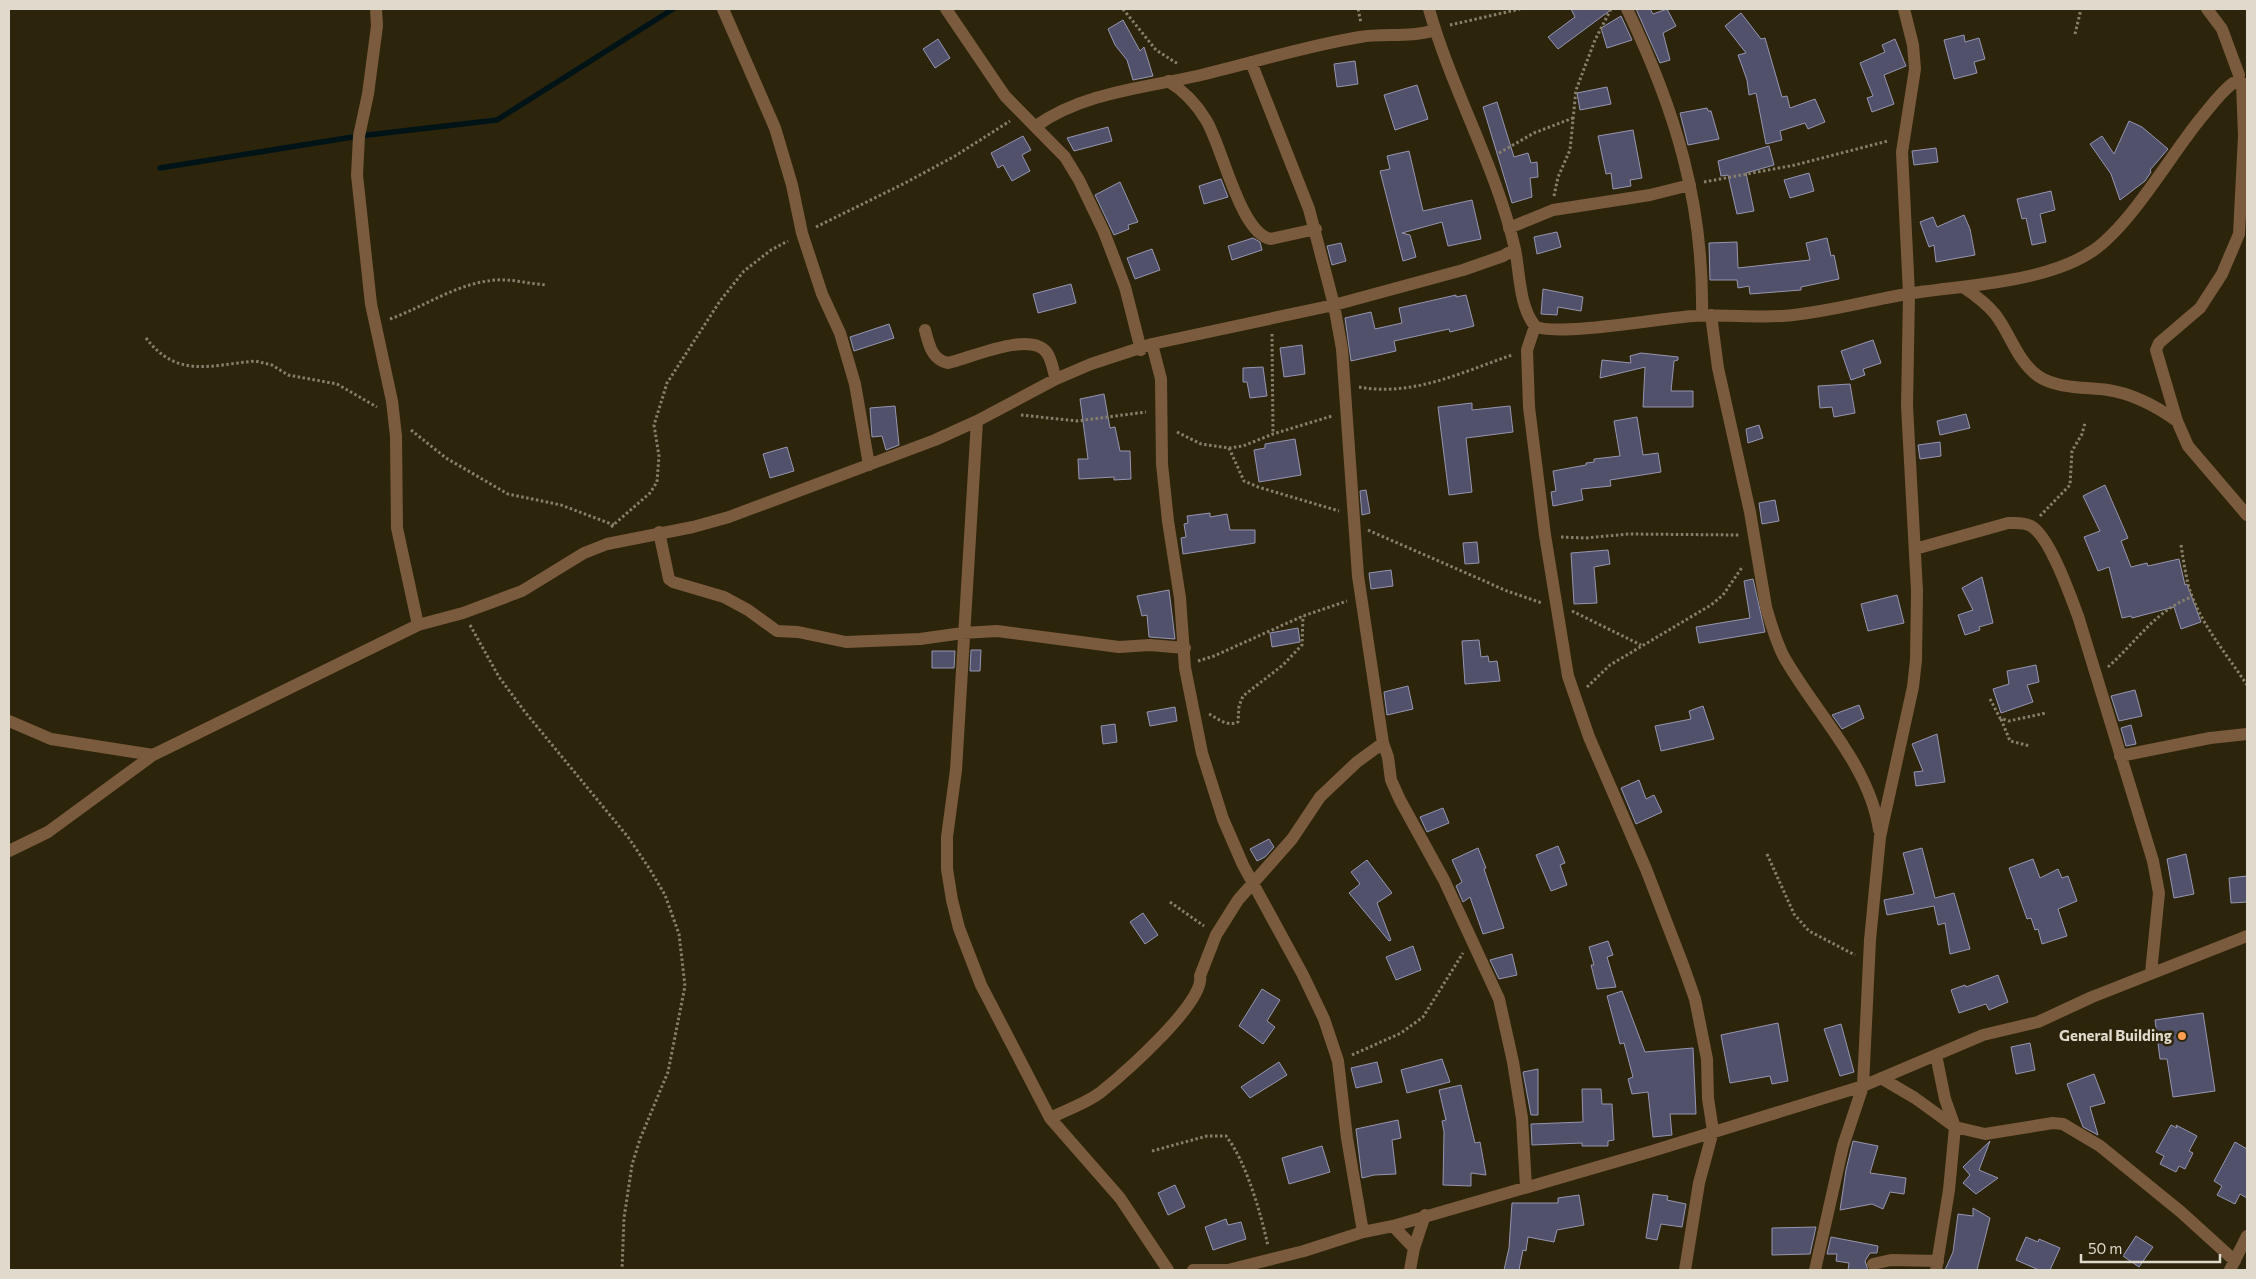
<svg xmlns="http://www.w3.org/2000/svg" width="2256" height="1279" font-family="Commissioner,sans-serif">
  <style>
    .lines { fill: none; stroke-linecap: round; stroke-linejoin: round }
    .stream { stroke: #001417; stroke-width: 5.5 }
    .building { fill: #52516b; stroke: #9695b1 }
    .path { stroke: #867f6b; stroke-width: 3; stroke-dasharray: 2.5 2.5; stroke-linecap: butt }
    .minor { stroke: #7b5b3d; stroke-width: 12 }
    .poi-dot { fill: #fb9e52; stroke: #2d250b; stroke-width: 2 }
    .labels { text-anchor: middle; stroke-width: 5; stroke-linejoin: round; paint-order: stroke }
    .poi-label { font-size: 15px; font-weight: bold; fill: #dfdacb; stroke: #2d250b; text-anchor: end }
  </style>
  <rect width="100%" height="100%" fill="#2d250b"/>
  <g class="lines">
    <path class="stream" d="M160,168l199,-32 138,-16 176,-111"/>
  </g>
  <path class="building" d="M1571,9h41l-54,40 -10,-12 27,-20z
    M1636,9h14l3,5 14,-5 9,17 -13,7 7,27 -10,3z
    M1741,13l20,26 4,-1 17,59 5,-1 3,12 25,-9 10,23 -17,7 -3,-6 -25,8 2,9 -16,4 -10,-51 -7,2 -2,-15 -9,-25 8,-2 -21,-27z
    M1621,16l11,24 -25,8 -6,-20z
    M1123,20l17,31 4,-4 9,29 -20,4 -6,-20 -12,-15 -7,-16z
    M1964,35l1,7 14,-4 6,21 -11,3 3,11 -23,6 -10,-39z
    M938,39l12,19 -15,10 -12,-19z
    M1895,39l11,27 -22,9 10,29 -22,8 -5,-14 6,-2 -13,-33 25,-11 -3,-7z
    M1355,61l3,23 -21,3 -3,-23z
    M1417,85l11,34 -33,11 -11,-35z
    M1607,87l4,17 -31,6 -3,-17z
    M1497,102l17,55 14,-4 3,10 6,-1 1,15 -8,1 2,19 -20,6 -29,-96z
    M1707,108l1,3h3l8,28 -31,6 -8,-32z
    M2129,121l13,6 26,22 -18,21 1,2 -6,9 -25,19 -9,-26 -21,-30 12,-8 12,18z
    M1108,127l4,14 -38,10 -7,-13z
    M1633,130l9,48 -12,2 1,6 -18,3 -2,-16 -5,1 -8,-38z
    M1023,136l8,14 -9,5 8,16 -18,10 -9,-16 -5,3 -7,-15z
    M1769,146l5,19 -28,8 8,38 -17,3 -9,-39 -7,1 -3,-15z
    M1936,148l2,14 -24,3 -2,-14z
    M1409,151l14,60 49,-11 9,39 -33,7 -6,-24 -40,11 8,2 6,22 -13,4 -23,-90 10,-2 -3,-13z
    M1809,173l5,18 -24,7 -6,-18z
    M1221,179l7,18 -24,7 -5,-18z
    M1120,182l18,40 -10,3 1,4 -15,6 -19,-40z
    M2051,191l4,19 -15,4 6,28 -14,3 -6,-27 -4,1 -5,-20z
    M1964,215l6,14 5,26 -39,7 -2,-17 -5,2 -9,-25 13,-5 4,10z
    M1557,232l4,15 -24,7 -3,-17z
    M1253,238l7,4 2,8 -30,10 -4,-14z
    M1827,238l4,18 3,-1 5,24 -38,8v3l-51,4 -1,-8 -11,2 -1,-8h-27l-1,-37 28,-1 1,26 72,-8 -4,-17z
    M1341,243l5,18 -14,4 -5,-19z
    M1152,249l8,21 -25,9 -8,-21z
    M1071,284l5,19 -38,10 -5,-19z
    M1543,289l40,8 -2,14 -23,-4 -1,8 -16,-1z
    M1456,295v2l10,-2 8,31 -24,6 -1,-3 -55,12 2,10 -45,10 -6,-43 26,-6 4,17 27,-6 -3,-15z
    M889,324l5,14 -40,13 -4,-14z
    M1873,340l8,23 -18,6 2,6 -14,5 -10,-29z
    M1302,345l3,29 -21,3 -4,-29z
    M1641,353l37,4v3l-4,1 -3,30h22v16h-50l2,-40 -45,11 2,-18 29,3 -1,-7z
    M1263,367l4,29 -17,2 -3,-16h-4v-14z
    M1850,384l5,29 -21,4 -2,-10 -12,1 -2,-22z
    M1104,394l6,34 5,-1 5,24h10l1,28 -17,1v-3l-35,2 -1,-20h10l-8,-60z
    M1472,403v7l38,-4 3,26 -47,6 6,54 -23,3 -11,-88z
    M895,406l4,39 -13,5 -4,-14 -10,1 -2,-29z
    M1966,414l4,14 -30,7 -3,-14z
    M1637,417l6,38 15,-2 3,19 -51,8 1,6 -30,3 2,11 -30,6 -2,-14 5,-1 -3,-20 33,-6v-2l8,-1v-3l26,-3 -6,-35z
    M1759,425l4,13 -15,5 -2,-14z
    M1295,439l6,36 -42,7 -5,-32 11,-2v-4z
    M1940,442l1,14 -21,3 -2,-14z
    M787,447l7,24 -24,7 -7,-24z
    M2105,485l23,53 -7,3 10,26 16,-4 1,3 31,-7 6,26 2,-1 14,38 -20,7 -7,-22 -42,11 -1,-2 -9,2 -13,-51 -11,4 -14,-34 16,-6 -17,-35z
    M1366,490l4,23 -8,2 -2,-24z
    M1775,500l4,21 -17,3 -3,-21z
    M1210,513v4l17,-3 3,16h25v13l-72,11 -2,-16 5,-1 -2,-13 4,-1 -1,-7z
    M1477,542l2,21 -14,1 -2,-21z
    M1608,550l2,14 -16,3 3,36 -23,1 -3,-51z
    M1391,570l2,16 -22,3 -2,-16z
    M1982,577l11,46 -14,4 1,3 -15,5 -7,-20 15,-5 -11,-22z
    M1753,579l12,53 -66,11 -3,-16 54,-9 -6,-37z
    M1169,590l6,49 -26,-2 -2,-22 -5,1 -5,-20z
    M1897,595l7,28 -36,8 -7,-27z
    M1298,628l2,14 -28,5 -2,-14z
    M1479,640l2,17 7,-1 1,6 8,-1 3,20 -35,3 -3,-43z
    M971,650h10l-1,21h-10z
    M932,651h23l-1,17h-22z
    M2036,665l3,17 -12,3 6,17 -32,11 -8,-24 16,-5 -2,-13z
    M1408,686l5,23 -26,6 -3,-23z
    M2135,690l7,26 -23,5 -8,-25z
    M1859,705l5,13 -22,11 -10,-14z
    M1703,706l11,33 -53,12 -6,-25 36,-7 -2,-8z
    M1175,707l2,14 -27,5 -3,-14z
    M1115,724l2,18 -14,2 -2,-18z
    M2131,725l5,19 -10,2 -5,-18z
    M1937,734l8,48 -29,4 -2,-14 9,-1 -11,-27z
    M1639,780l7,19 8,-4 8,17 -26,12 -15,-36z
    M1443,808l6,15 -22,9 -7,-15z
    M1269,839l5,8 -9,10 -8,4 -7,-12z
    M1558,846l7,17 -5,2 7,20 -16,6 -15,-36z
    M1478,848l8,20 -2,1 20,59 -21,6 -13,-37 -7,5 -7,-16 6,-4 -10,-22z
    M1922,848l13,50 19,-5 16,56 -20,5 -5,-31 -7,2 -4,-19 -47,9 -3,-15 30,-6 -11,-41z
    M2186,854l8,40 -20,4 -7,-39z
    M2033,859l7,19 18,-9 4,9 6,-2 9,25 -19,8 9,27 -25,8 -4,-15 -3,1 -4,-12 -4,1 -18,-51z
    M1367,860l25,33 -15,10 14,37 -2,1 -40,-48 11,-9 -9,-12z
    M2247,876v26l-16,1 -2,-25z
    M1143,913l15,22 -13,9 -15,-22z
    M1608,941l5,14 -6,2 9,30 -19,2 -6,-24h3l-5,-18z
    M1413,946l8,24 -25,10 -10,-23z
    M1512,954l5,21 -18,4 -9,-19z
    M1998,975l10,27 -19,8 -3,-6 -27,9 -8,-23 14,-5 1,2z
    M1262,989l18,11 -13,21 8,6 -12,17 -24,-18z
    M1622,991l23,61 48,-4 3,66h-26l2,21 -19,2 -5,-45 -16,2 -4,-15 5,-2 -9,-34 -4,1 -13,-48z
    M2203,1013l12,78 -42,6 -6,-38h-7l-5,-39z
    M1778,1023l10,58 -16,3 -2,-8 -40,7 -9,-48z
    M1841,1024l13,48 -14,4 -16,-47z
    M2030,1043l5,27 -19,4 -5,-27z
    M1442,1059l8,23 -43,11 -6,-23z
    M1279,1062l8,13 -37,23 -9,-11z
    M1377,1062l5,20 -26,6 -5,-20z
    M1538,1069v46h-7l-8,-43z
    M2094,1074l11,29 -15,4 8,28 -15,-8 -16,-43z
    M1461,1085l14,58 5,-1 6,33 -15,-2v13l-28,-1 1,-53 -2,-11 4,-1 -7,-30z
    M1582,1089h19l1,15h10l2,36 -6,1v5h-26v-3l-50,2 -1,-21 52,-2z
    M1398,1120l3,18 -9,2 4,34 -22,1 -12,3 -6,-49z
    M2171,1125l6,3 -1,-3 21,11 -8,15 4,2 -8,16 -6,-3 -3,6 -16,-8 4,-8 -8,-4z
    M1853,1141l25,5 -8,27 36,5 -2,16 -14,-2 -7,17 -11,-5 -32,6 6,-40z
    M1990,1141l-11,29 19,8 -22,16 -13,-11 7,-8 -7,-8z
    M2235,1142l12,7v49l-7,-4 -5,10 -18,-9 5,-9 -8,-5z
    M1322,1146l8,26 -41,12 -7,-26z
    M1175,1185l10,22 -17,8 -10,-22z
    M1653,1194l15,2 -1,4 19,4 -4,23 -21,-3 -4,16 -11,-2z
    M1579,1195l5,30 -27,5 -3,12 -26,-5 -2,14 -3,-1 -4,20h-15l5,-22 3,-45h46v-5z
    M1973,1208l17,10 -13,52h-32l8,-18 5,-38 15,2z
    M1226,1219l2,6 13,-3 5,17 -33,11 -8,-23z
    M1816,1227l-6,27 -38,1v-27z
    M2136,1236l17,11 -14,20 -16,-11z
    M1831,1237l47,9 -1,7h-7l-5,8 3,9h-20l1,-7 -13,-2 1,-7h-10z
    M2026,1237l12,5 1,-3 21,9 -10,22h-11l-23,-10z"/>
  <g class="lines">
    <path class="path" d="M1123,9l33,41 22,14
      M1358,9l3,14
      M1450,25l70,-16
      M2075,34l6,-25
      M1499,153l35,-20 39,-15
      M1704,182l91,-17 93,-24
      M1554,196l4,-19 12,-27 6,-60 19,-50 16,-31
      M816,227l89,-44 50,-27 55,-35
      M390,319c36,-13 67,-36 106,-39 17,-1 34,4 51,5
      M1272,334l1,100
      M146,338c31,41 65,27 109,23l17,4 16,10 49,9 40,23
      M1359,387c54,10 103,-15 153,-32
      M1021,415l56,6 69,-9
      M411,430l35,28 62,36 53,11 53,20
      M1177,432l24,12 28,4 14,-2 30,-12 59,-18
      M1229,448l15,33 14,6 81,24
      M2040,516l30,-31 2,-34 10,-17 3,-11
      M611,527l39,-34 7,-11 2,-26 -5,-31 13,-42 53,-82 24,-30 27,-21 17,-9
      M1368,530l139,61 35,12
      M1561,537l25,1 42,-4 111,1
      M2181,545c2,13 4,26 7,39 10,37 38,69 59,101
      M1572,611l69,34
      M470,625l29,52 26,35 103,125 21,31 16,27 14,39 6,52 -17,86 -28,67 -8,26 -8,53 -2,52
      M1198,661l16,-5 89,-40 44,-15
      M2108,667c28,-25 49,-58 84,-70
      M1587,687l23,-22 101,-60 12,-10 20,-29
      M1990,699l10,19 9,3 37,-8
      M1209,714c10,5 18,13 29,8l1,-16 4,-10 40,-31 19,-20 1,-29
      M2001,719l9,22 20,5
      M1767,854l27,60 15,17 46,24
      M1170,902l34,24
      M1352,1055l49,-22 22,-16 40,-64
      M1152,1151l55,-15h19c20,25 35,78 42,110"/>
    <path class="minor" d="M376,9l1,17 -9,68 -9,42 -2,39 14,129 21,97 4,35 1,92 21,97
      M723,9l52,119 17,57 10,48 20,61 18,39 15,51 14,81
      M946,9l59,87 60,61 14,23 25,52 21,55 16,63
      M1429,9c23,82 67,157 86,240 5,25 4,57 20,77 18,11 122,-7 148,-9 33,-4 66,1 99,-1 43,-3 83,-15 125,-22 56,-9 140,-11 187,-44 38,-27 76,-94 107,-132 10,-12 19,-25 32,-35l14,1
      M1627,9c48,100 77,194 75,306
      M2207,9l15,20 17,46
      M1251,62l58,147 25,96 8,44 16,227 25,167 5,14 3,23 9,20 44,80 55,119 14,63 9,56 4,69
      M1168,81c16,10 28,22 38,39 16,25 34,114 65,119l45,-10
      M2242,83l2,53 -5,98 -17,40 -22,34 -41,35 -3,7 21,71 11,25 59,69
      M1036,126c46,-33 106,-38 161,-50 55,-13 108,-30 163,-39 24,-4 51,1 75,-7
      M1509,228l44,-18 97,-15 40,-10
      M1963,287c12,8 23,16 32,27 15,19 22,47 43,62 19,13 48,11 70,14 26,4 48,16 69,31
      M1711,315l7,53 32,144 16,95c5,17 10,35 18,50 31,55 86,109 95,173
      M1535,326l-8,24 2,57 16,128 23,141 21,61 57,132 37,96 12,34 12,60 1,39 5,33 -14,52 -14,87
      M925,330c4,15 7,30 23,33 23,-5 83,-33 99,-10 5,7 6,18 9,26
      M1152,344l9,35 1,85 6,57 12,77 5,70 17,85 21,66 20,46 60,110 21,44 14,42 9,77 16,94
      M977,421l-21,349 -9,67v32l5,31 7,28 22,57 69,133 70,80 48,72
      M659,532l10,47 4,3 51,15 24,13 29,21 21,1 48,10 74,-3 43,-6 34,-2 122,16 31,-2 35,3
      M1915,549l93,-26c8,0 16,-1 23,3 19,11 39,69 47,90l75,245 6,32 -8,80
      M9,721l42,18 102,16
      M2120,756l90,-18 37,-4
      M9,851l39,-19 105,-77 265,-130 45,-12 59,-22 62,-38 23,-9 86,-17 36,-10 206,-77 42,-19 79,-42 35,-15 61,-20 182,-39 129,-35 40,-14 12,-7
      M1936,1055l9,44 10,28 -6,63 -13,80
      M1881,1078l34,20 40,29 30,7 68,-11 10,1 37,22 81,66 54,49
      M1050,1118c16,-8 37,-15 51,-26 21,-17 105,-90 99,-116l16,-41 22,-35 54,-61 28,-42 37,-35 26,-19
      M1393,1226l21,22 -4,22
      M1414,1248l11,-33
      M1873,1264l18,-4 47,1
      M1193,1270h35l76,-19 59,-19 30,-6 256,-74 214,-66 120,-51 55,-13 54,-25 155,-61
      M1815,1270l28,-124 20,-60 7,-146 10,-103 33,-150 3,-27 1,-69 -10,-185 2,-112 -7,-142 13,-83 -2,-24 -9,-36
      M2230,1270l17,-34"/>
  </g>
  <circle class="poi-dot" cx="2182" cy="1036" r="5"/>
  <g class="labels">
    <g class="poi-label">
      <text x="2172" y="1041">General Building</text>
    </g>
  </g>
  <rect width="2256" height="1279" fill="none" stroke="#dfdacb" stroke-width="20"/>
  <path d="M2081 1254v8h139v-8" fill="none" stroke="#dfdacb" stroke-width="2.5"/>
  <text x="2088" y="1254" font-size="15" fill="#dfdacb" stroke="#2d250b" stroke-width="4" paint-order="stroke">50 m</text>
</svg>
